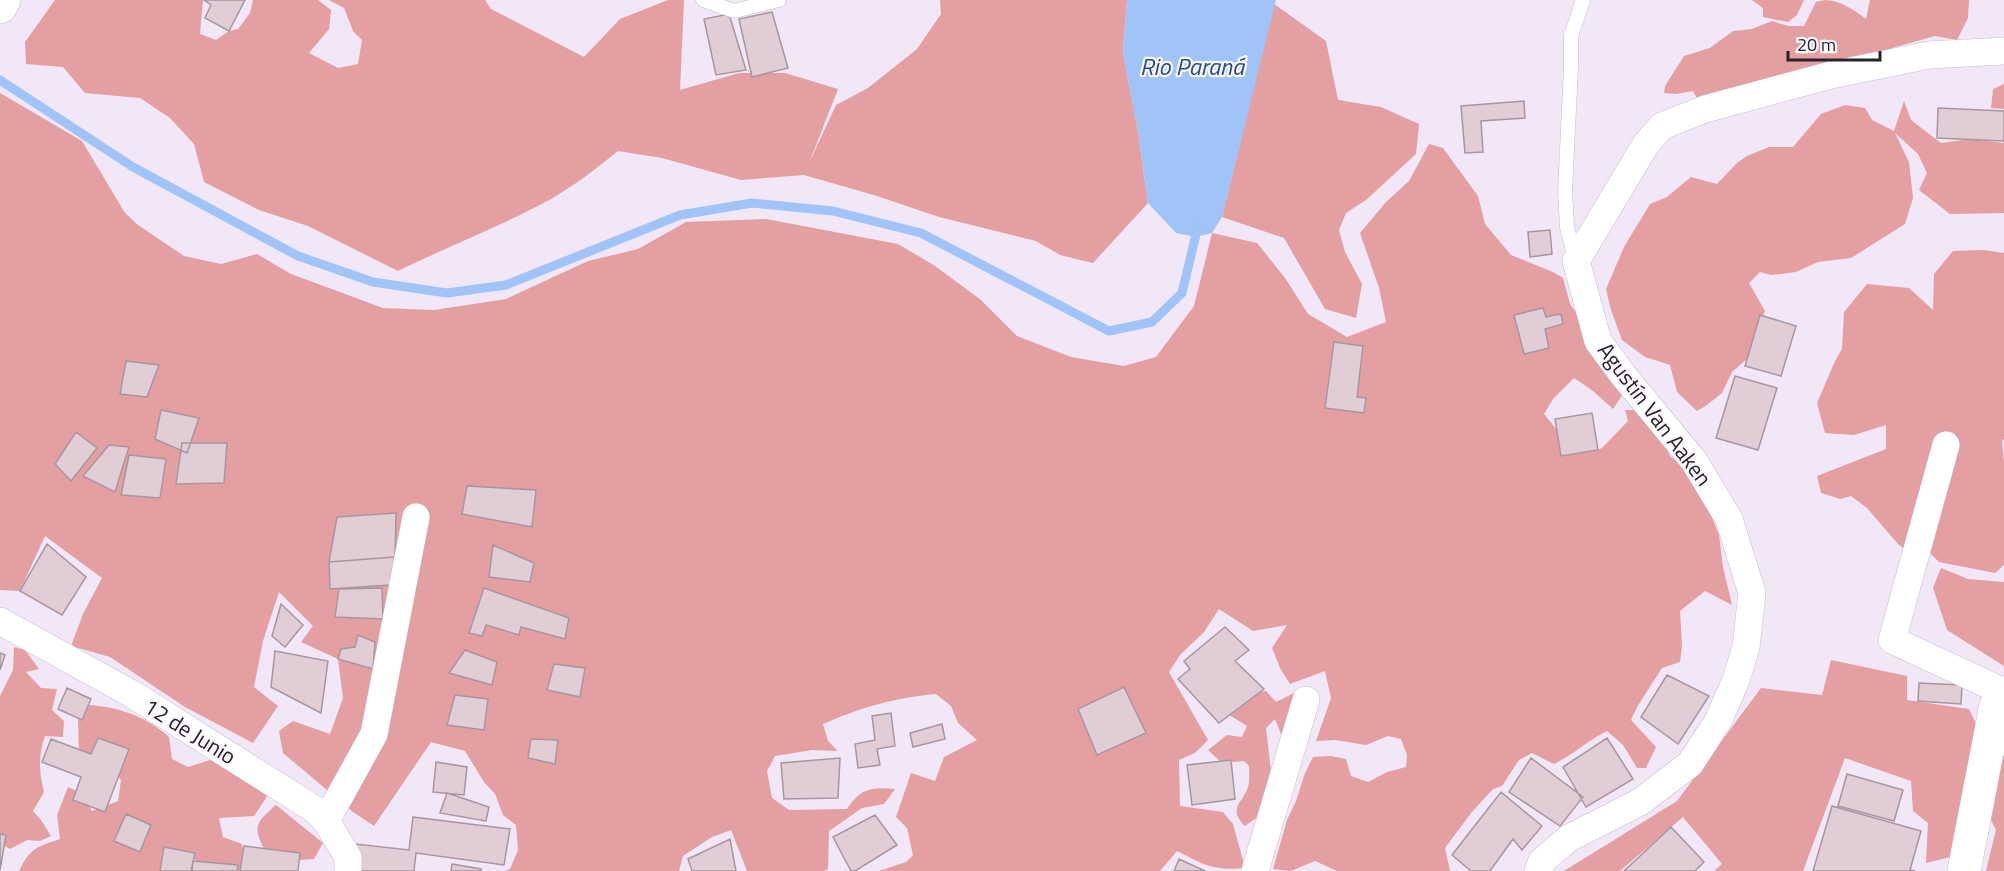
<svg xmlns="http://www.w3.org/2000/svg" width="2004" height="871" font-family="'Titillium Web',sans-serif">
  <style>
    .forest { fill: #e49fa2 }
    .water { fill: #a0c4f7 }
    .lines { fill: none; stroke-linecap: round; stroke-linejoin: round }
    .stream { stroke: #a0c4f7; stroke-width: 9 }
    .building { fill: #e0cdd6; stroke: #a8969f; stroke-width: 1.5 }
    .service-casing { stroke: #c8bdcc; stroke-width: 15 }
    .minor-casing { stroke: #c8bdcc; stroke-width: 28 }
    .tertiary-casing { stroke: #c8bdcc; stroke-width: 34 }
    .service { stroke: #fff; stroke-width: 14 }
    .minor { stroke: #fff; stroke-width: 27 }
    .tertiary { stroke: #fff; stroke-width: 33 }
    .labels { text-anchor: middle; stroke-width: 4.5; stroke-linejoin: round; paint-order: stroke }
    .street-label { font-size: 22px; fill: #272329; stroke: #fbf7fd }
    .water-label { font-size: 24px; font-style: italic; fill: #214c89; stroke: #fbf7fd }
  </style>
  <rect width="100%" height="100%" fill="#f2e7f6"/>
  <path class="forest" d="M55,0h148l-3,34 16,6 13,-9 9,-2 12,-16 3,-13h65l13,10 -2,19 -20,24 29,15 20,-4 4,-24 -9,-9 -9,-23 -15,-8h156l6,9 93,48 36,-38 48,-19h16l-4,90 59,-17h46l53,16 -29,74 27,-58 32,-17 49,-39 24,-35 -1,-14h187l-4,52 15,80 10,71 -55,60 -33,-8 -24,-14 -97,-24 -62,-21 -73,-21 -63,5 -79,-22 -44,-7c-21,17 -43,34 -67,48 -50,27 -102,47 -153,72l-90,-45 -49,-16 -55,-28 -10,-38 -24,-26 -30,-20 -55,-5 -22,-26 -37,-3 -1,-22z
    M1752,0h52l-7,15 -9,7 -25,-5v-9z
    M1825,0c15,0 29,10 41,19l4,-19h99l-1,18 -11,22 -22,-4 -43,12 -14,9 -180,43 -5,-9 -17,3 -12,-1 1,-7 19,-30 26,-8 23,-17 19,-2 20,-8 16,5h16l12,-24z
    M1274,4l52,37 12,59 43,7 38,17 -3,30 -50,46 -20,13 -7,17 6,22 17,32 -6,34 -31,-9 -41,-71 -62,-21z
    M2004,84v25l-13,-1 2,-19z
    M0,93l82,48 43,72 13,12 46,31 37,8 36,-10 34,20 92,34 51,2 72,-11 82,-38 50,-12 48,-27 80,-3 132,25 37,22 46,34 36,36 54,21 53,9 32,-9 38,-51 18,-73 45,10 28,35 23,36 39,23 39,-15 -7,-34 -19,-55 26,-31 23,-21 20,-37 14,4 35,48 7,28 26,31 42,17 10,6 7,26 15,21 38,69 -10,15 -20,-18 -19,-13 -21,21 -9,15c14,16 34,48 58,34l26,-27 -3,-11h16l16,16 13,30 19,15 24,49 6,15 4,32 9,38 -27,-14 -25,20 2,35 -2,16 -18,6 -25,39 -6,13 25,27 -10,21h-9l-14,-23 -16,-14c-19,9 -34,24 -53,33l-22,-11 -13,7 -17,26 -9,3 -22,24 -26,35 5,23h-113l-22,-10 -24,10 -18,-2 14,-49 9,-19 9,-28 8,-16 18,-1 15,3 5,17 17,6 19,-10 19,-5 1,-12 -6,-16 -13,-3 -22,9 -31,-5 -19,1 15,-43 -6,-27 -35,13 -10,-16 -8,-20 15,-23 -34,6 -34,-22 -15,23 -24,23 -11,17 39,68 -13,13 -16,7 1,46 43,6 10,12 12,44c-33,3 -40,-3 -68,-17l-17,20h-281l27,-9 7,-7 -6,-27 -11,-11 15,-44 24,8 9,-24 33,-17 -19,-17 -7,-17 -15,-12c-42,4 -74,13 -113,30l5,17 10,10 -26,-1 -37,6 -8,15 5,27 17,12 58,-1c14,-21 24,-22 48,-20l-11,15 -22,4 -33,23 -1,38 -4,2h-77l-16,-41 -19,7 -29,19 -4,15h-174l5,-2 8,-19 -2,-25 -13,-10 -8,-21 -11,-12 -19,-31 -34,-9 -57,84 -21,-14 -70,-59 -4,-22 14,-10 37,13 13,-36 -5,-39 -37,-17 12,-16 -34,-34 -16,49 -9,46 24,19 -25,37 -68,-36 -75,-50 -39,-11 12,-32 19,-36 -57,-42 -25,55 -20,-1z
    M1904,101l7,19 30,23 29,-4 34,4v70l-54,1 -31,-24 8,-17 -9,-19 -23,-21 14,29 4,36 -8,26 -54,34 -33,4 -22,10 -25,3 -11,-3 -11,11 16,28 -10,23 -8,25 -15,13 -10,21 -15,12 -10,6 -20,-19 -7,-27 -25,-8 -23,-17 -11,-30 -5,-21 18,-42 26,-43 17,-7 24,-20 26,7 21,-22 9,-6 22,-9h24l28,-33 24,-9 20,3 7,12 22,11z
    M1983,250l21,3v186l-2,2 2,21v103l-9,8 -56,-11 -17,-17 -15,6 -9,-7 -31,-36 -16,-12 -11,3 -19,-6 -4,-17 69,-27v-24l-32,10 -29,-2 -8,-30 18,-42 7,-12 2,-37 23,-28 42,4 24,22 1,-36 19,-23z
    M1941,568l27,11 36,3v84l-57,-36 -14,-42z
    M14,647l11,3 14,19 -13,3 15,16 16,1 -5,21 12,11 -1,16 -18,-1c-7,20 -6,35 -1,56l-11,19 8,9 10,16 -11,5 -13,-1 -17,9 -10,-6v-147l13,-26z
    M1831,660l76,16v24l62,9 11,23 -9,47 33,-24v116h-18l10,-41 -25,-50 -17,76 -28,7 2,-40 -15,-12 -2,-30 -66,-23 -42,113h-89l8,-7 -39,-47 -63,54h-56l113,-70 84,-113 61,7z
    M1308,686l-25,53 -8,-20 -9,9 9,77 -30,21c-18,-18 -2,-23 3,-39 2,-6 1,-15 1,-21l-5,-5 -22,2 -14,-13 19,-15 15,2 5,-11 -24,-15 17,-16 26,-4 10,11z
    M89,705c30,2 58,12 80,32l3,22 16,8 25,-8 55,25 -2,14 -12,18 -35,2 4,19 19,7 5,27h-41l-15,-16 -31,16h-141c12,-24 18,-24 41,-32l-3,-24 11,-28 15,7 9,17 26,-10 3,-21 -18,-23 -24,-1 -1,-38z
    M276,805l47,38 -9,16 -28,2 -19,-6c-13,-26 -15,-30 9,-50z"/>
  <path class="water" d="M1127,0h149l-54,217 -10,16 -16,4 -20,-4 -28,-30 -10,-71 -15,-80z"/>
  <g class="lines">
    <path class="stream" d="M0,80l133,87 165,89 75,26 74,11 59,-8 174,-70 72,-12 81,8 88,22 188,98 43,-9 30,-29 16,-67"/>
  </g>
  <path class="building" d="M204,0h41l-16,31 -24,-13 6,-13z
    M772,12l16,56 -36,9 -13,-58z
    M729,14l17,56 -30,5 -12,-56z
    M1524,101l1,17 -44,3 2,31 -18,1 -4,-47z
    M1938,108l66,3v30l-67,-3z
    M1550,230l2,24 -22,3 -2,-25z
    M1543,308l3,9 15,-3 2,10 -18,5 4,19 -25,6 -10,-39z
    M1760,315l36,11 -15,50 -36,-10z
    M1334,342l29,4 -6,51 9,1 -2,15 -39,-5z
    M126,361l33,4 -12,32 -27,-3z
    M1735,376l42,12 -19,62 -42,-12z
    M161,410l38,8 -12,35 -32,-14z
    M1592,413l6,37 -37,6 -6,-37z
    M76,432l21,16 -26,33 -16,-17z
    M182,443h45l-3,40 -48,1z
    M109,445l20,2 -14,45 -32,-16z
    M129,455l37,4 -6,39 -39,-3z
    M467,486l69,4 -4,37 -70,-13z
    M396,513l-1,44 -66,5 8,-45z
    M47,544l39,33 -24,38 -42,-24z
    M493,545l41,18 -4,19 -41,-5z
    M395,557l-5,28 -60,4 -1,-27z
    M382,588l1,31 -48,-2 4,-28z
    M484,588l85,30 -4,21 -44,-12 -2,8 -33,-10 -4,11 -13,-3z
    M281,604l22,21 -18,22 -13,-11z
    M1225,627l24,23 -14,11 29,28 -45,34 -41,-44 12,-10 -6,-8z
    M358,635l17,7 -2,27 -35,-10 3,-10 14,-2z
    M465,650l32,12 -5,23 -43,-12z
    M275,651l53,10 -7,52 -50,-26z
    M0,653l5,2 -5,15z
    M554,664l31,4 -5,29 -33,-7z
    M1667,675l42,21 -31,48 -37,-27z
    M1919,683l43,2 -1,19 -43,-3z
    M1124,687l22,46 -49,22 -19,-46z
    M67,688l24,11 -9,21 -24,-11z
    M455,695l33,4 -4,31 -37,-5z
    M891,713l4,33 -18,3 3,16 -22,3 -3,-24 20,-4 -3,-24z
    M942,724l3,15 -32,8 -3,-14z
    M98,738l31,11 -24,63 -32,-12 8,-23 -39,-15 9,-23 40,15z
    M1607,738l26,41 -47,28 -23,-40z
    M531,739l27,1 -3,24 -27,-6z
    M840,758l-2,40 -54,1 -3,-36z
    M1531,758l52,39 -23,29 -51,-34z
    M1231,760l4,39 -43,6 -5,-40z
    M436,762l31,5 -3,28 -31,-3z
    M1847,774l56,16 -9,31 -56,-15z
    M1501,792l41,34 -20,24 -9,-11 -23,32h-19l-19,-16z
    M447,793l42,14 -3,14 -46,-8z
    M1832,806l89,25 -11,39 5,1h-102z
    M126,814l25,11 -11,27 -26,-11z
    M875,815l22,30 -42,26h-4l-18,-34z
    M413,817l97,12 -6,36 -88,-12 -2,18h-59l1,-27 53,6z
    M1671,827l33,35 -9,9h-71z
    M0,834l6,1 -6,35z
    M730,839l6,32h-44l-4,-12z
    M244,846l56,7 -2,18h-58z
    M164,847l31,6 -4,18h-31z
    M1179,859l26,12h-31z
    M193,861l45,4 -1,6h-45z
    M452,864l29,5v2h-30z"/>
  <g class="lines">
    <g class="service-casing">
      <path id="service" d="M703,0l31,11 45,-11
        M1575,259l-8,-32 -2,-36 6,-123v-32l12,-36"/>
    </g>
    <g class="minor-casing">
      <path id="minor" d="M1946,445l-54,195 112,52
        M0,621l132,73 182,115 12,12 22,36v14
        M326,821l48,-87 42,-217
        M1255,871l51,-171
        M1538,871l4,-10 27,-23 71,-36 50,-38 28,-43 18,-41 10,-33 6,-54 -23,-74 -35,-58 -71,-86 -25,-34 -22,-80 70,-117 16,-18 43,-17 126,-34 98,-20 75,-4"/>
    </g>
    <g class="tertiary-casing">
      <path id="tertiary" d="M0,7l4,-7
        M2003,739c-13,-14 -12,-31 1,-44
        M1964,871l29,-150"/>
    </g>
    <use href="#service" class="service"/>
    <use href="#minor" class="minor"/>
    <use href="#tertiary" class="tertiary"/>
  </g>
  <g class="labels">
    <g class="street-label">
      <text transform="translate(1655 414) rotate(53)" y="8">Agustín Van Aaken</text>
      <text transform="translate(190 731) rotate(32)" y="8">12 de Junio</text>
    </g>
    <g class="water-label">
      <text x="1192" y="75">Rio Paraná</text>
    </g>
  </g>
  <path d="M1788 51v9h92v-9" fill="none" stroke="#272329" stroke-width="3"/>
  <text x="1797" y="51" font-size="18" fill="#272329" stroke="#fbf7fd" stroke-width="4.5" paint-order="stroke">20 m</text>
</svg>
